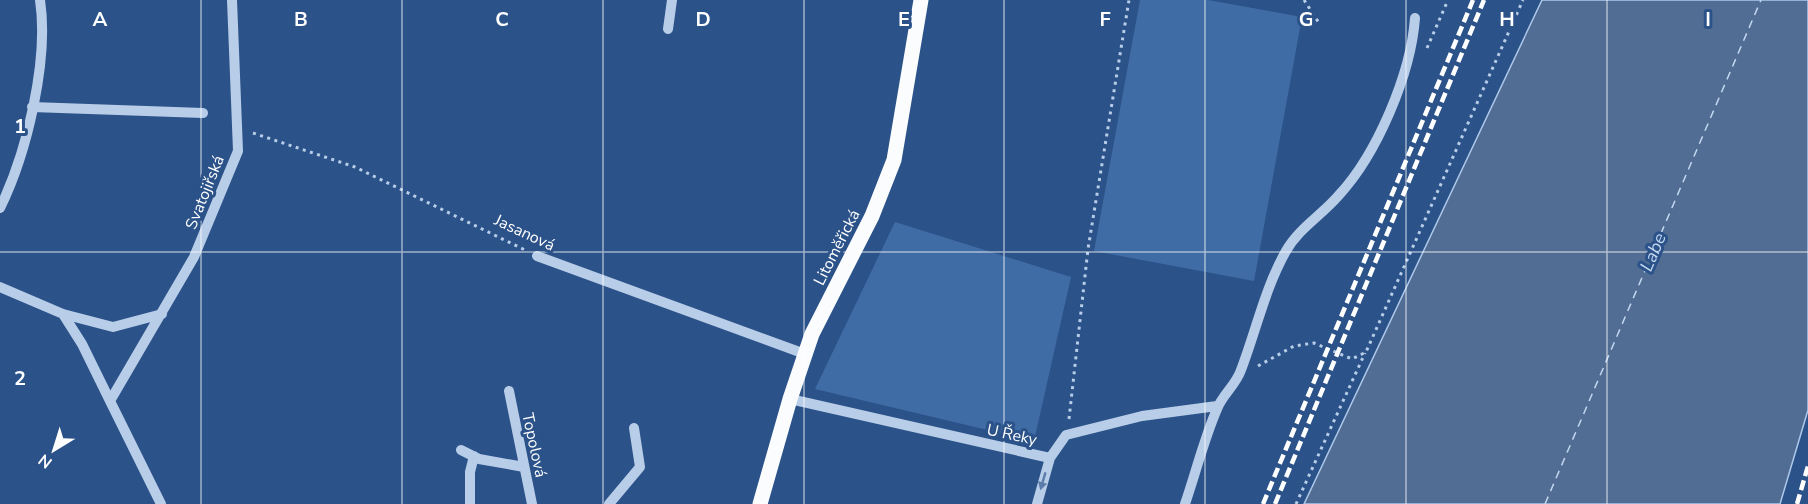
<svg xmlns="http://www.w3.org/2000/svg" width="1808" height="504" font-family="'Nunito Sans',sans-serif">
  <style>
    .green { fill: #406ca5 }
    .water { fill: #526d94; stroke: #adc8e8; stroke-width: 1.5 }
    .lines { fill: none; stroke-linecap: round; stroke-linejoin: round }
    .ferry { stroke: #c4d7f0; stroke-width: 1.5; stroke-dasharray: 8 6; stroke-linecap: butt }
    .path { stroke: #b8cde8; stroke-width: 3; stroke-dasharray: 3 4.5; stroke-linecap: butt }
    .minor { stroke: #b8cde8; stroke-width: 10 }
    .major { stroke: #fafcfe; stroke-width: 15 }
    .rail { stroke: #fff; stroke-width: 4.5; stroke-dasharray: 10 4.5; stroke-linecap: butt }
    .oneway { fill: #5c7daa }
    .grid { fill: none; stroke: #fff; stroke-width: 1.5; stroke-opacity: 0.55 }
    .labels { text-anchor: middle; stroke-width: 6; stroke-linejoin: round; paint-order: stroke }
    .street-label { font-size: 16px; fill: #fff; stroke: #2b5289 }
    .water-label { font-size: 18px; font-style: italic; fill: #c4d7f0; stroke: #2b5289 }
    .grid-label { font-size: 20px; text-anchor: middle; font-weight: bold; fill: #fff; stroke: #2b5289; stroke-width: 6; stroke-linejoin: round; paint-order: stroke }
  </style>
  <rect width="100%" height="100%" fill="#2b5289"/>
  <path class="green" d="M1140,0h68l94,17 -48,264 -160,-30z
    M895,222l176,55 -37,164 -219,-52z"/>
  <path class="water" d="M1542,0h266v410l-28,94h-476z"/>
  <g class="lines">
    <path class="ferry" d="M1545,504l216,-504"/>
    <path class="path" d="M1304,0l15,23
      M1427,48l21,-48
      M253,133l102,34 170,83
      M1258,366l36,-20 20,-3 38,16 14,-7 157,-352
      M1069,419l19,-170 41,-249
      M1296,504l69,-151"/>
    <path class="minor" d="M668,29l4,-29
      M32,107l171,6
      M0,208c27,-55 49,-148 40,-208
      M537,256l268,98
      M0,287l63,27 50,13 49,-13
      M63,314l19,30 28,57
      M509,391l23,113
      M790,399l260,59 16,-23 76,-19 75,-10
      M461,450l18,9 45,8
      M161,504l-51,-103 84,-144 44,-106 -6,-151
      M470,504v-32l4,-16
      M609,504l31,-37 -6,-39
      M1037,504l13,-46
      M1185,504c11,-32 19,-65 32,-95 5,-14 19,-24 24,-39 15,-39 24,-82 45,-119 13,-23 36,-36 53,-56 38,-41 72,-121 76,-177"/>
    <path class="major" d="M760,504l30,-105 22,-65 60,-118 22,-56 27,-160"/>
    <path class="rail" d="M1263,504l210,-504
      M1275,504l209,-504
      M1797,504l11,-38"/>
  </g>
  <defs><path id="oneway-solid" d="M-6-.8H1V-3.2L6.5 0L1 3.2V.8H-6Z" transform="scale(1.5)"/></defs>
  <use class="oneway" href="#oneway-solid" transform="translate(1043 481) rotate(106)"/>
  <path class="grid" d="M201,0v504M402,0v504M603,0v504M804,0v504M1004,0v504M1205,0v504M1406,0v504M1607,0v504M0,252h1808"/>
  <g class="labels">
    <g class="street-label">
      <text transform="translate(204 192) rotate(-68)" y="6">Svatojiřská</text>
      <text transform="translate(525 232) rotate(25)" y="6">Jasanová</text>
      <text transform="translate(836 247) rotate(-63)" y="6">Litoměřická</text>
      <text transform="translate(1012 434) rotate(12)" y="6">U Řeky</text>
      <text transform="translate(535 445) rotate(78)" y="6">Topolová</text>
    </g>
    <g class="water-label">
      <text transform="translate(1653 252) rotate(-67)" y="6">Labe</text>
    </g>
  </g>
  <g class="grid-label">
    <text x="100" y="26">A</text>
    <text x="301" y="26">B</text>
    <text x="502" y="26">C</text>
    <text x="703" y="26">D</text>
    <text x="904" y="26">E</text>
    <text x="1105" y="26">F</text>
    <text x="1306" y="26">G</text>
    <text x="1507" y="26">H</text>
    <text x="1708" y="26">I</text>
    <text x="20" y="133">1</text>
    <text x="20" y="385">2</text>
  </g>
  <g transform="translate(54 450) rotate(218)" stroke="#2b5289" stroke-width="4.5" paint-order="stroke">
  <path d="M0-4.5L10 22L0 15L-10 22Z" fill="#ffffff"/>
  <text y="-9" font-size="16" font-weight="bold" text-anchor="middle" fill="#ffffff">N</text>
  </g>
</svg>
